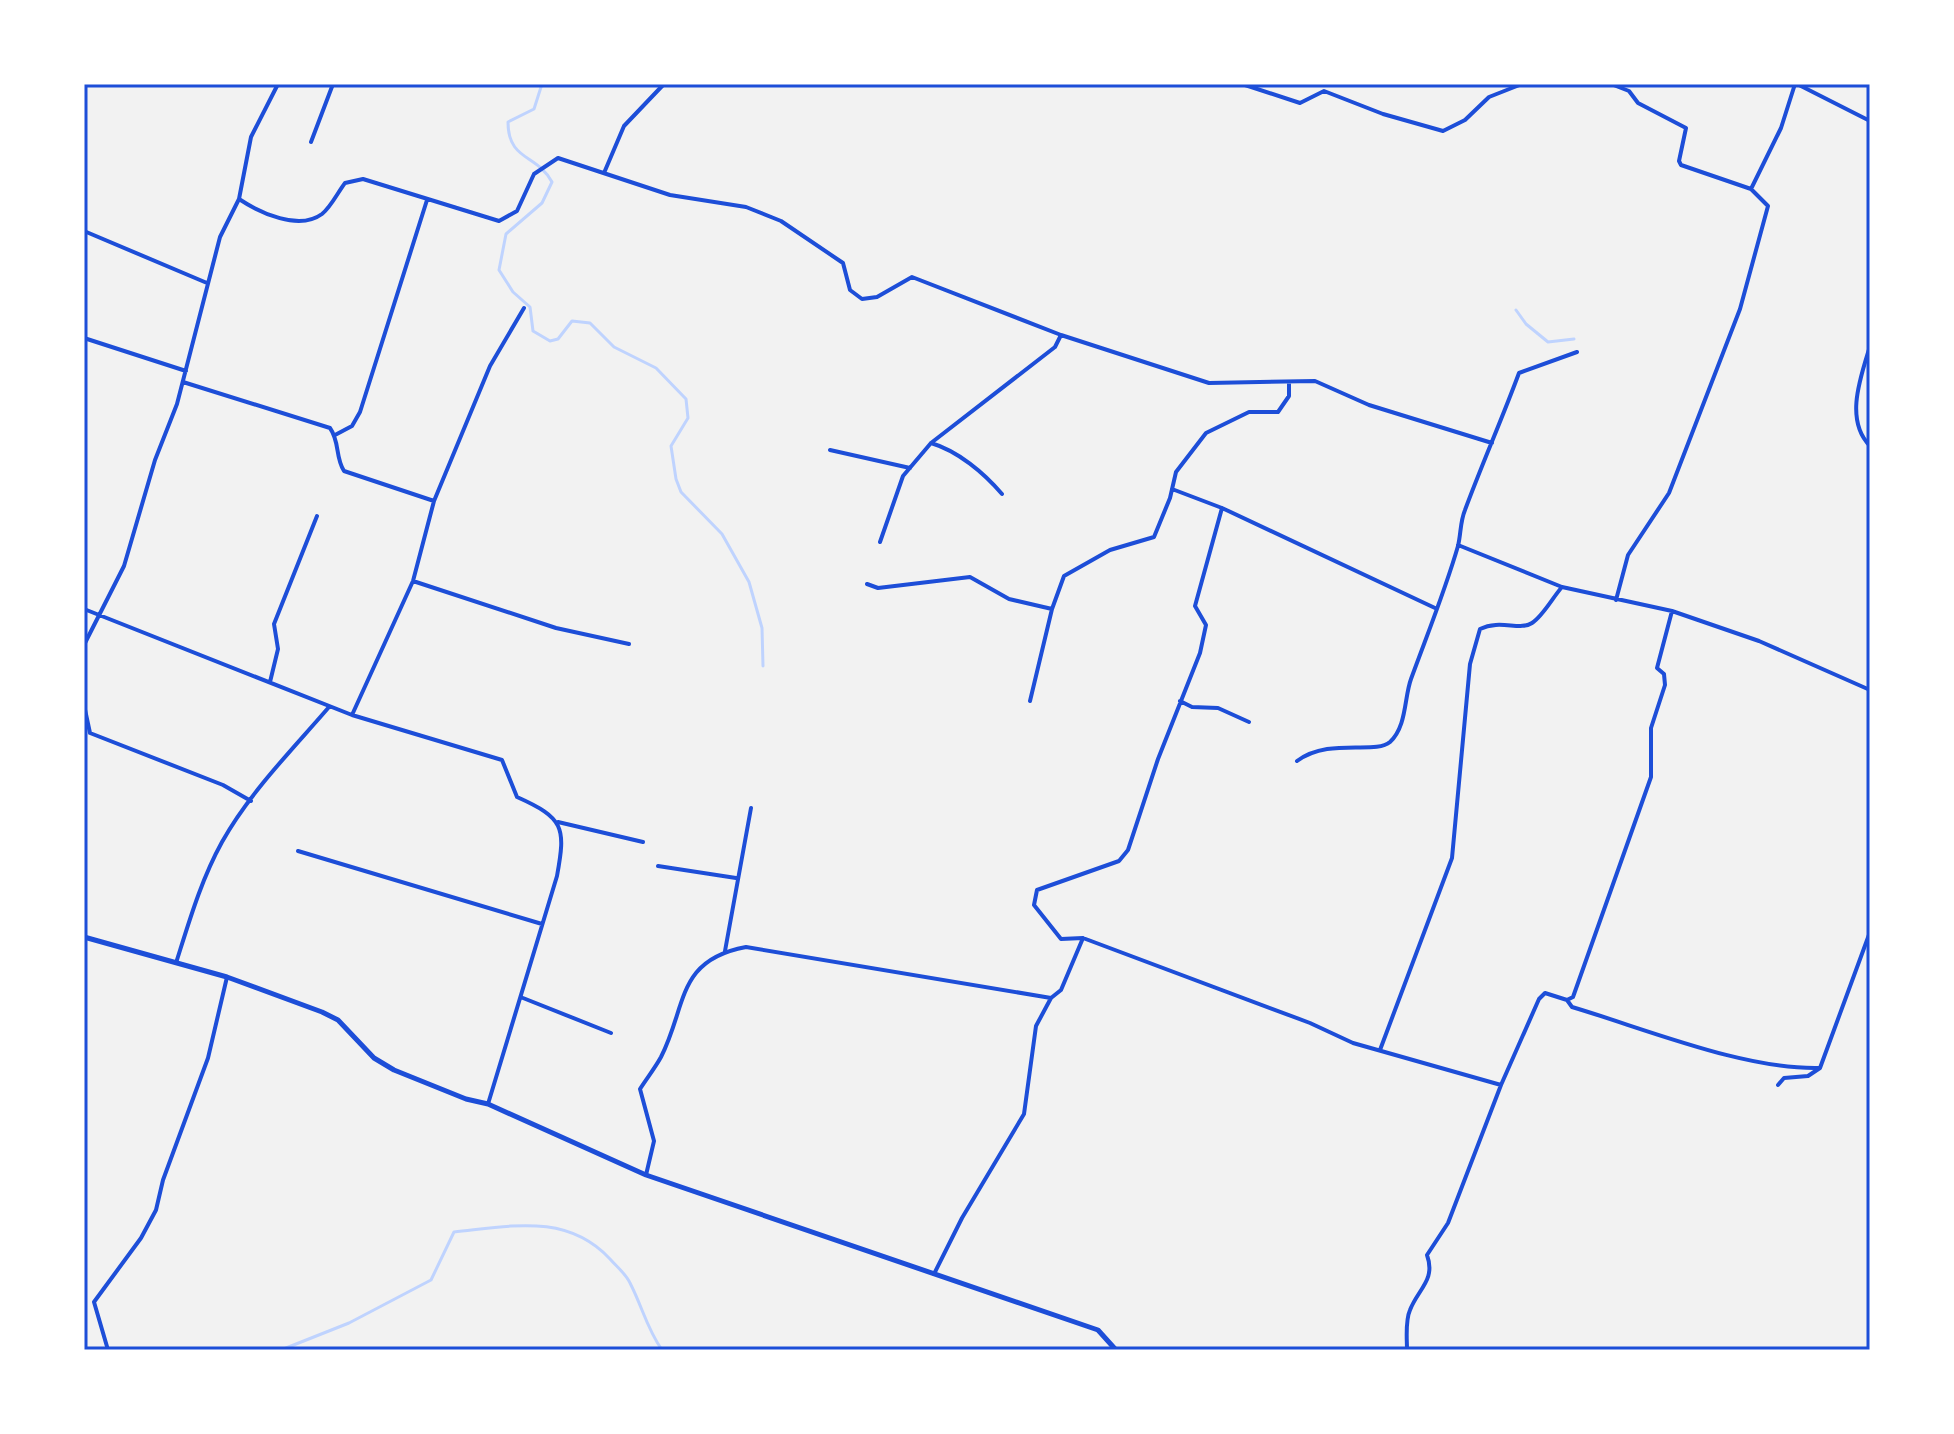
<svg xmlns="http://www.w3.org/2000/svg" width="1954" height="1434" font-family="'Roboto Serif',serif">
  <style>
    .lines { fill: none; stroke-linecap: round; stroke-linejoin: round }
    .stream { stroke: #bfd3fe; stroke-width: 3 }
    .minor { stroke: #1d4ed8; stroke-width: 4 }
    .tertiary { stroke: #1d4ed8; stroke-width: 5 }
    .neatline { fill: none; stroke: #1d4ed8; stroke-width: 3 }
  </style>
  <rect width="100%" height="100%" fill="#f2f2f2"/>
  <g class="lines">
    <path class="stream" d="M542,84l-8,25 -26,13c0,39 29,32 44,60l-10,21 -36,31 -7,36 14,22 17,15 3,24 17,10 8,-2 14,-18 18,2 24,24 42,21 30,31 2,19 -17,28 5,33 5,13 41,42 27,48 13,46 1,38
      M1516,310l10,14 22,18 26,-3
      M281,1350l68,-27 82,-43 23,-48c58,-6 113,-19 156,27 7,8 16,15 20,24 12,23 17,46 32,67"/>
    <path class="minor" d="M1242,84l58,19 24,-12 59,23 60,17 22,-11 24,-23 33,-13
      M1611,84l18,7 9,12 48,25 -7,33 2,4 70,24 17,17 -28,103 -71,184 -41,62 -12,45
      M1797,84l73,37
      M311,142l22,-58
      M604,173l20,-47 40,-42
      M1751,189l30,-61 14,-44
      M239,199c21,14 60,32 83,15 9,-7 16,-22 23,-31l18,-4 136,42 18,-10 17,-37 24,-16 112,37 76,12 35,14 62,42 7,27 12,9 15,-2 35,-20 149,58 148,48 106,-2 54,24 123,38
      M84,231l123,52
      M84,338l102,33
      M1870,346c-9,30 -26,74 0,100
      M183,382l147,46c10,14 5,29 14,43l90,30
      M335,435l17,-9 8,-14 67,-212
      M931,443c27,8 53,30 71,51
      M830,450l80,18
      M1172,489l50,19 213,100
      M1870,504v3
      M880,542l23,-66 28,-33 124,-96 6,-12
      M1458,545l104,42 110,24 87,30 111,49
      M413,581l143,47 73,16
      M867,584l11,4 92,-11 39,22 43,10
      M84,609l268,106 150,45 15,37c47,21 49,30 40,79l-69,228
      M84,645l40,-79 31,-106 22,-56 43,-167 19,-38 12,-62 27,-53
      M270,682l8,-33 -4,-25 43,-108
      M1030,701l22,-92 12,-33 46,-26 44,-13 16,-39 6,-26 30,-39 43,-21h29l11,-16v-13
      M1180,701l12,6 26,1 31,14
      M84,705l6,28 133,52 28,16
      M352,715l61,-134 21,-80 56,-135 34,-58
      M1870,733v4
      M1297,761c32,-24 78,-6 93,-19 17,-16 14,-44 21,-63 16,-44 34,-88 47,-133 3,-12 2,-24 7,-36 17,-46 37,-91 54,-137l58,-21
      M558,822l85,20
      M298,851l244,73
      M658,866l78,12
      M1083,938l-22,1 -27,-34 3,-15 82,-29 9,-11 30,-91 42,-106 6,-28 -11,-19 27,-98
      M725,951l26,-143
      M176,963c13,-41 25,-83 46,-121 28,-50 70,-92 107,-135
      M523,998l88,35
      M1567,1000l5,7c74,22 173,63 248,61
      M1380,1050l72,-192 18,-194 10,-35c20,-10 40,2 52,-6 11,-7 21,-26 30,-36
      M1778,1085l6,-7 24,-2 12,-8 50,-136
      M646,1175l8,-34 -14,-52c7,-11 15,-21 21,-32 26,-51 15,-97 85,-110l305,51 10,-8 22,-52 227,85 43,20 148,42
      M934,1274l28,-56 62,-104 12,-88 15,-28
      M108,1350l-14,-48 47,-64 15,-28 7,-30 45,-122 19,-81
      M1407,1350c0,-12 -2,-29 3,-40 8,-21 26,-30 17,-55l21,-32 53,-138 38,-86 6,-6 22,7 6,-3 78,-220v-49l14,-43 -1,-11 -7,-6 15,-57"/>
    <path class="tertiary" d="M84,937l143,40 95,35 16,8 36,38 20,12 72,29 22,5 158,71 452,155 18,20"/>
  </g>
  <rect width="1954" height="1434" fill="none" stroke="#ffffff" stroke-width="172"/>
  <rect x="86" y="86" width="1782" height="1262" class="neatline"/>
</svg>
